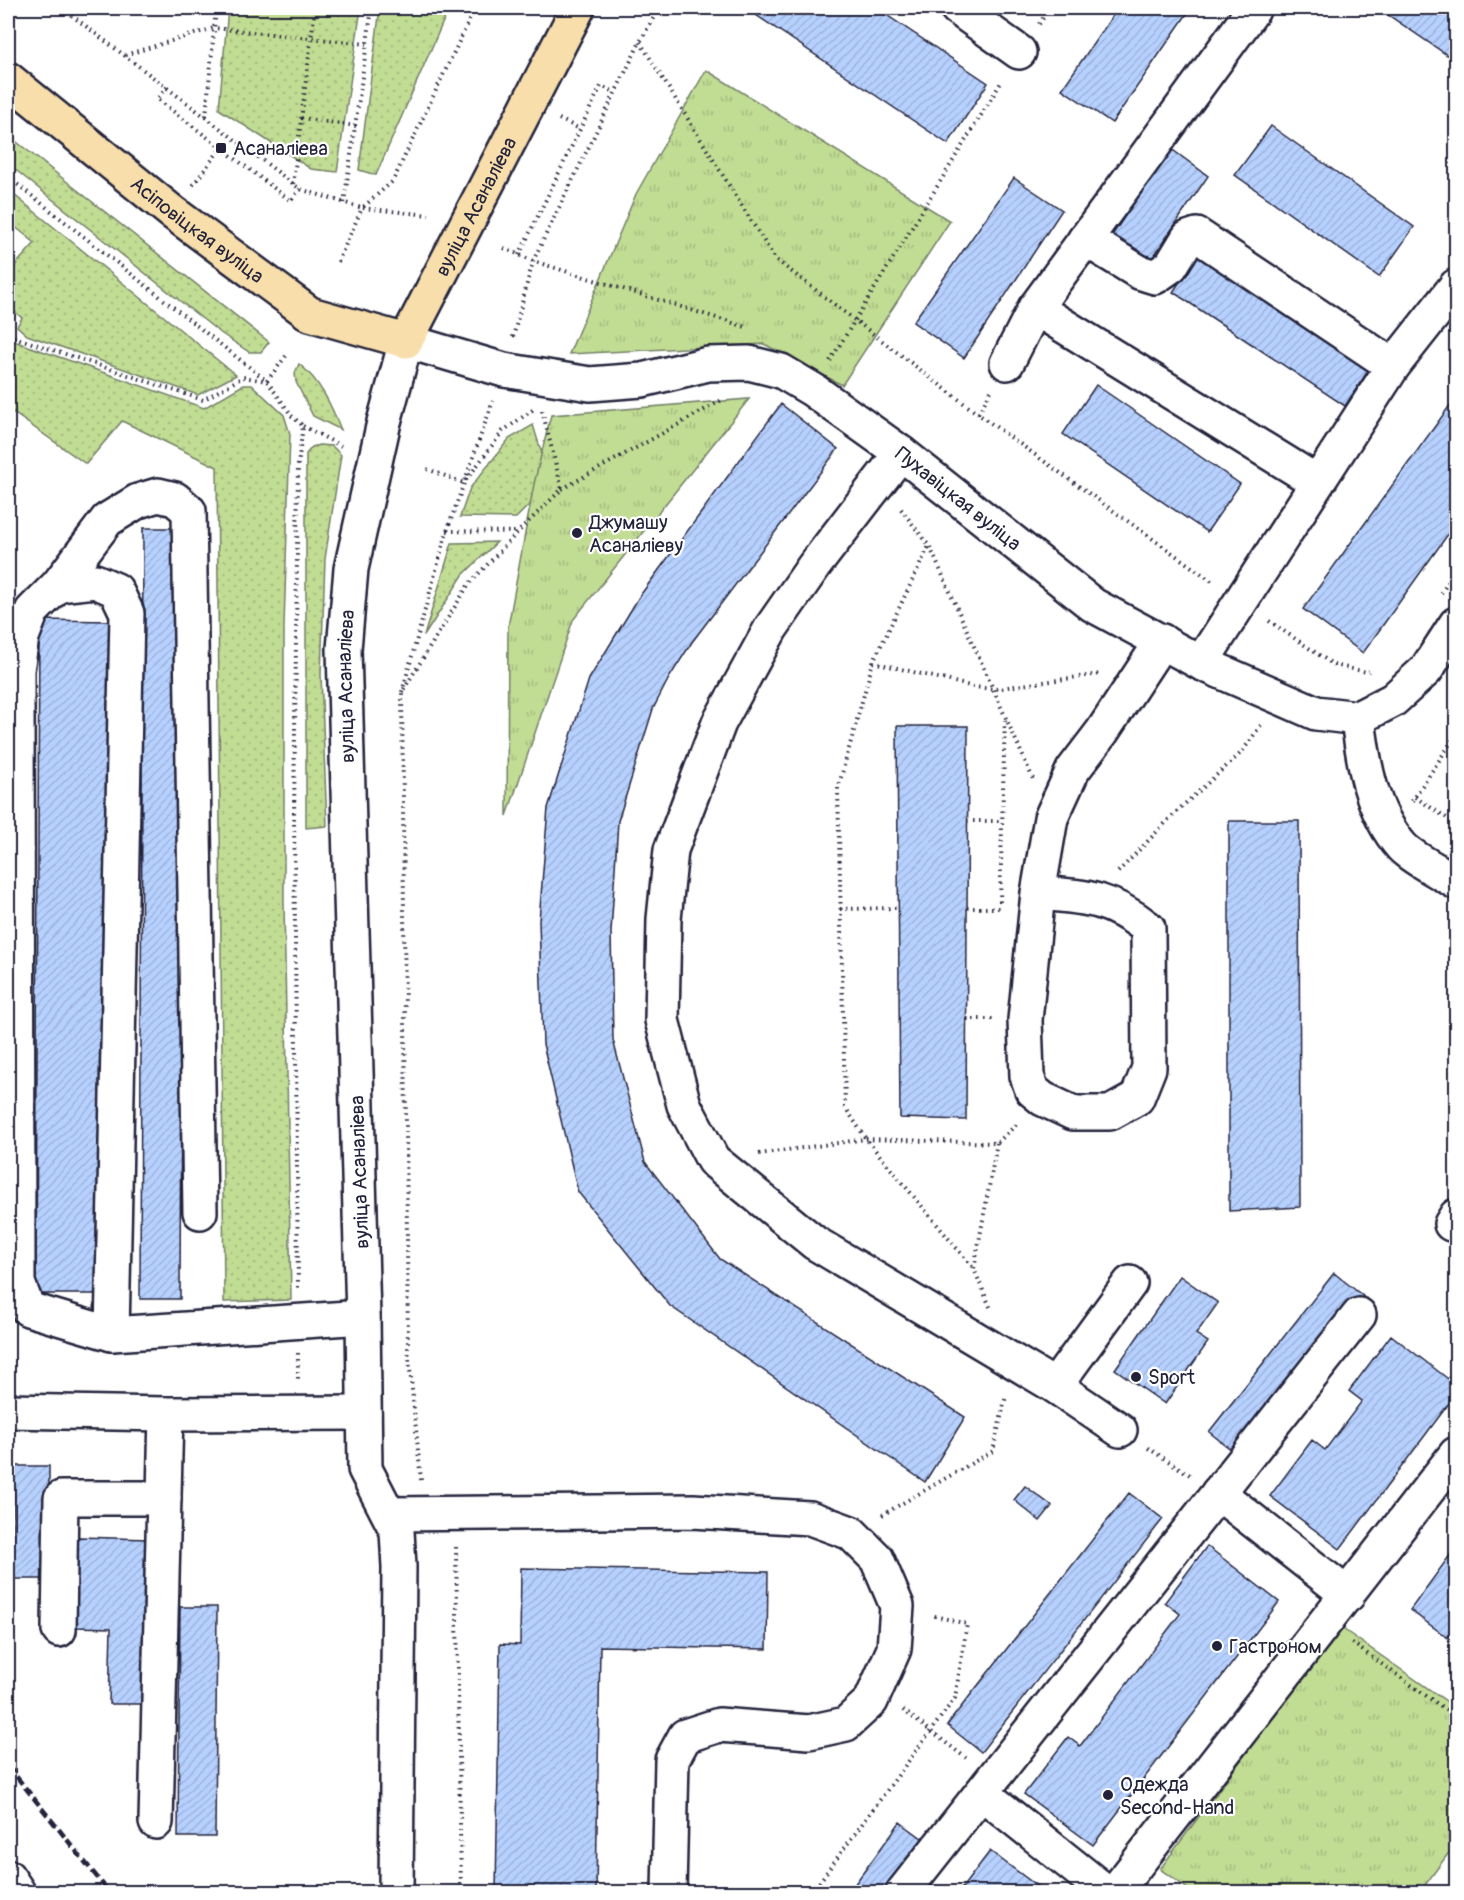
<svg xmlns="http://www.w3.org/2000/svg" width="1464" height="1900" font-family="Pangolin,sans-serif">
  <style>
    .grass { fill: url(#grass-dots); stroke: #727f67; stroke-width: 1.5 }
    .park { fill: url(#park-tufts); stroke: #727f67; stroke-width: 1.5 }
    .building { fill: url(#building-hatch); stroke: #22223b; stroke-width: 1.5 }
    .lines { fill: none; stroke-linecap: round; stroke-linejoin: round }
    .minor-casing { stroke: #22223b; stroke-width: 38 }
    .major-casing { stroke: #22223b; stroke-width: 38 }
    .path { stroke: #22223b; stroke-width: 4; stroke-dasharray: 1.5 4.5; stroke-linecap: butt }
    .minor { stroke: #fff; stroke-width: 33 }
    .major { stroke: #f8deab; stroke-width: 33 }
    .rail { stroke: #22223b; stroke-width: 4.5; stroke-dasharray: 9 4.5; stroke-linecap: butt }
    .poi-dot { fill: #22223b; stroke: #fff; stroke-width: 2 }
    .labels { text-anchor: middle; stroke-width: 4.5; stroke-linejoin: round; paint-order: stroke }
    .poi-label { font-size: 20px; fill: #22223b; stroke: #fff; text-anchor: start }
    .street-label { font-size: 20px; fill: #22223b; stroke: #fff }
  </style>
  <defs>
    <pattern id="grass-dots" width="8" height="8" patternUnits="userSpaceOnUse" patternTransform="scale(1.5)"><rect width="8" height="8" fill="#c1dc93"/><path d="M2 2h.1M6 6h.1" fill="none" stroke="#a6bc80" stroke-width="1.8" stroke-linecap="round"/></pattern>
    <pattern id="park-tufts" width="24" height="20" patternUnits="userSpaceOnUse" patternTransform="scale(1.5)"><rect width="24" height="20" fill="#c1dc93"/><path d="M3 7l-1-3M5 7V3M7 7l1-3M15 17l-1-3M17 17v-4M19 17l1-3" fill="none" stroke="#a6bc80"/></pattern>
    <pattern id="building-hatch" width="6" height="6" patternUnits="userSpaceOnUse" patternTransform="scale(1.5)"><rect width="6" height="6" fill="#b7d1ff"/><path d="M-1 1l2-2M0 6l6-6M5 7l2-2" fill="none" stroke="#9db3db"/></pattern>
  </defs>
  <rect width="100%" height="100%" fill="#fff"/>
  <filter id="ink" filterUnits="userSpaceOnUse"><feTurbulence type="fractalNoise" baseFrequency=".0167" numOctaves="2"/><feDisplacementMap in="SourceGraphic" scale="12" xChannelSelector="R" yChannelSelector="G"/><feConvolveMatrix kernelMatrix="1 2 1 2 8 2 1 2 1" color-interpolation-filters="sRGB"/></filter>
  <g filter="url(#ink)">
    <path class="grass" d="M228,8h133l-24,164 -26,-3 -92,-60z
      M380,8h69l-73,167 -17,-5z
      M8,135l261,207 -8,10h-12l-30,-20 -211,-168z
      M8,190l228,185 -38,20 -171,-60 -10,-9 5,-8 -14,-12v-33l27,-30 -27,-22z
      M11,340l193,68 39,-23h9l32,30 6,19 -6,192v277l7,397 -67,2 -7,-835 -95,-46 -36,43 -78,-55v-67z
      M299,364c21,16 33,43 42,66l-28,-14 -17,-34 -1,-9z
      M533,425l18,58 -35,35 -56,-1 10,-29 39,-49z
      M319,445l13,1 9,9 -16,104 -4,116 6,151 -21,2v-374l6,-7z
      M497,542l-34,33 -39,61 28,-93z"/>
    <path class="park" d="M706,70l244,151 -108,164 -78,-41 -195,10 67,-160z
      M749,399l-176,221 -66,196 1,-189 26,-143 17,-69z
      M1340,1627l116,81v135l-36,49h-228l-32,-23z"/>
    <path class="building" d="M752,8h124l112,75 -40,61 -198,-133z
      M1118,8h73l-79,115 -50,-34z
      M1378,8h78v53z
      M1271,126l143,101 -35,50 -144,-102z
      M1170,148l38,28 -61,90 -40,-23z
      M1014,178l48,32 -98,148 -51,-36z
      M1198,254l172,114 -25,38 -172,-114z
      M1096,385l144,99 -33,48 -144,-98z
      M1456,397v126l-93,130 -60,-44z
      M781,404l57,45 -146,193 -23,36 -16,31 -35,112 -7,111 2,108 32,122 75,97 245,158 -40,65 -255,-176 -92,-114 -35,-148 -4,-123 9,-113 41,-129 50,-82z
      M143,528h40l-3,771h-40z
      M39,620l73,1 -3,673h-73z
      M897,726h71l-2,394 -66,-2z
      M1229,821h70l1,386 -71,4z
      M8,888l1,482h-1z
      M1334,1273l29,23 -125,159 -29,-23z
      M1180,1276l38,27 -22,31 12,8 -43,62 -50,-35z
      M1391,1335l65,50v9l-116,155 -70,-53 42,-56 13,10 37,-49 -13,-10z
      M13,1466h36v113h-36z
      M1025,1486l27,20 -12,15 -26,-21z
      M1129,1493l34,26 -182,233 -34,-27z
      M78,1537l71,2 -4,165h-36l2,-76 -35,-1z
      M1207,1546l72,56 -186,243 -69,-51 44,-57 12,9 100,-132 -15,-12z
      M1456,1547v79l-8,12 -38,-28z
      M521,1568l247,4 -1,77 -167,-3 -4,246h-100l4,-248 20,1z
      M180,1607h37l-2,230h-37z
      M900,1822l23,17 -39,53h-35z
      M990,1851l55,41h-86z"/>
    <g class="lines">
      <g class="minor-casing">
        <g id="minor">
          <path d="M957,8l62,44"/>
          <path d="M1085,239l54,33 16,5 16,-11 17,-28 9,-3 196,131"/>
          <path d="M1035,308l282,174"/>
          <path d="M1007,363l28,-55 218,-298"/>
          <path d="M901,453l-87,113 -43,62 -52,95 -48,127 -7,69 -2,101 22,85 29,55 102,83 240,143 65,44"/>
          <path d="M58,585l37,-4 21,9 11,23 -15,721"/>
          <path d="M1201,663l192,-297 63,-80"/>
          <path d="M1358,718c5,44 13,94 44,129 10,11 40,26 54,35"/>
          <path d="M1038,893c48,4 70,4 110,35l1,140 -12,30 -27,15h-37l-30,-14 -11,-9 -5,-14 -2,-56 13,-127 13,-75 22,-48 29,-38 60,-91"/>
          <path d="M200,1212l-11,-701 -14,-12 -17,-4 -20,6 -31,19 -49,65 -26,26 -10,26 -5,33 1,613 10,26 84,25 251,-17"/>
          <path d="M1451,1224l5,-8"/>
          <path d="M1055,1386l75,-103"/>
          <path d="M8,1411l158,3 198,-1"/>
          <path d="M1218,1493l130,102"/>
          <path d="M389,1514l304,-3 117,7 41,15 26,26 20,47 -3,43 -23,52 -25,23 -37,8 -90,-7 -34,11 -13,24 -3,132"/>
          <path d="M59,1630l2,-132h103"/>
          <path d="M982,1793l124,99"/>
          <path d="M156,1822l10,-408"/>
          <path d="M8,1877l10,15"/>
          <path id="s1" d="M396,1892l3,-325 -2,-36 -32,-62 -2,-152 -19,-668 7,-80 33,-147 22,-81 98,29 86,14 52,-4 66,-16 41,-1 32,8 32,19 88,63 192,152 108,58 115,50 42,5 35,-18 33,-30 30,-46"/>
          <path d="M903,1892l456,-577"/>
          <path d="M1115,1892l341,-438"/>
        </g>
      </g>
      <g class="major-casing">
        <g id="major">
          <path id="s2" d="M8,79l164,133 138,102 96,27 172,-333"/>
        </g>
      </g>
      <path class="path" d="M62,8l238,181 62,19 31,-27 82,-173
        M1039,24l11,-16
        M640,42l135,217 203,155
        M125,55l89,-27 153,16
        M167,87l-10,12 134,102 9,-12
        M206,116l10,-108
        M301,118l55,8
        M559,119l21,10
        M8,177l259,204 25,35 11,10 -5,39 -4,351 4,473
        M293,184l22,-176
        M193,185l28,-37
        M344,203l28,-195
        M504,248l29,13 216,67
        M519,255l82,-169 14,6
        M338,262l24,-54 67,7
        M8,335l195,65 40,-23 23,4
        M513,337l20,-76 107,-219 19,-34
        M830,361l172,-280
        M267,381l19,-25
        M991,391l-13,23 235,168
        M303,426l38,20
        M427,469l37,14 29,-82
        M562,489l162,-90
        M901,509l28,37 -56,116 -35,126 7,319 21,32 108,130
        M447,531l71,1
        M930,547l103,232
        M1441,593l15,-22
        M1269,621l65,44 33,7 2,-1
        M873,662l101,25 20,2 106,-15
        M402,692l45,-161 17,-48 39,-52 31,-22
        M1415,797l41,27
        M1412,801l44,-66
        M967,821h35
        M1118,872l58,-60 66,-60 19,-27
        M1000,902l5,-186
        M967,908h33
        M840,909l58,-1
        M967,1019h26
        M759,1154l107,-15 131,4 21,-20
        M990,1307l-16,-38 23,-126
        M298,1353v29
        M1148,1448l42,27
        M421,1480l-13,-131 -6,-657 67,-108 49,-52 44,-43 -20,-79
        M882,1515l111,-64 13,-55
        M456,1547l5,345
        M1352,1643l104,74
        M903,1710l63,48
        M812,1892l143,-194 12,-74 -36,-9"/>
      <use href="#minor" class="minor"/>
      <use href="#major" class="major"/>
      <path class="rail" d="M8,1766l101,126"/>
    </g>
  </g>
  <g class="poi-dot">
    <rect x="215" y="142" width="12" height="12" rx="3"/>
    <circle cx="577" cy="533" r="6"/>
    <circle cx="1136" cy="1377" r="6"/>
    <circle cx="1217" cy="1646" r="6"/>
    <circle cx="1108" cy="1795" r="6"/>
  </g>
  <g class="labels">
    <g class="poi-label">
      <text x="233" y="155">Асаналіева</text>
      <text x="589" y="529">Джумашу<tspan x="589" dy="23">Асаналіеву</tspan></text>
      <text x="1148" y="1384">Sport</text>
      <text x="1229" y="1653">Гастроном</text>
      <text x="1120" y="1791">Одежда<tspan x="1120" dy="23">Second-Hand</tspan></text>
    </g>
    <g class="street-label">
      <text dy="7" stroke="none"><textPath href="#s2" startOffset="634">вуліца Асаналіева</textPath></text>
      <text dy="7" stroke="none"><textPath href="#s2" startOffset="242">Асіповіцкая вуліца</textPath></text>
      <text dy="7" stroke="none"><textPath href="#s1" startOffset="2168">Пухавіцкая вуліца</textPath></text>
      <text dy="7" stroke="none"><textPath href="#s1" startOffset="1214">вуліца Асаналіева</textPath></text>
      <text transform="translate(359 1172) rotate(-92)" y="7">вуліца Асаналіева</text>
    </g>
  </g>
  <rect width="1464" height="1900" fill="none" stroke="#fff" stroke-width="30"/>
  <rect x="15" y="15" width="1434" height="1870" fill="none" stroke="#22223b" stroke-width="2" filter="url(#ink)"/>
</svg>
